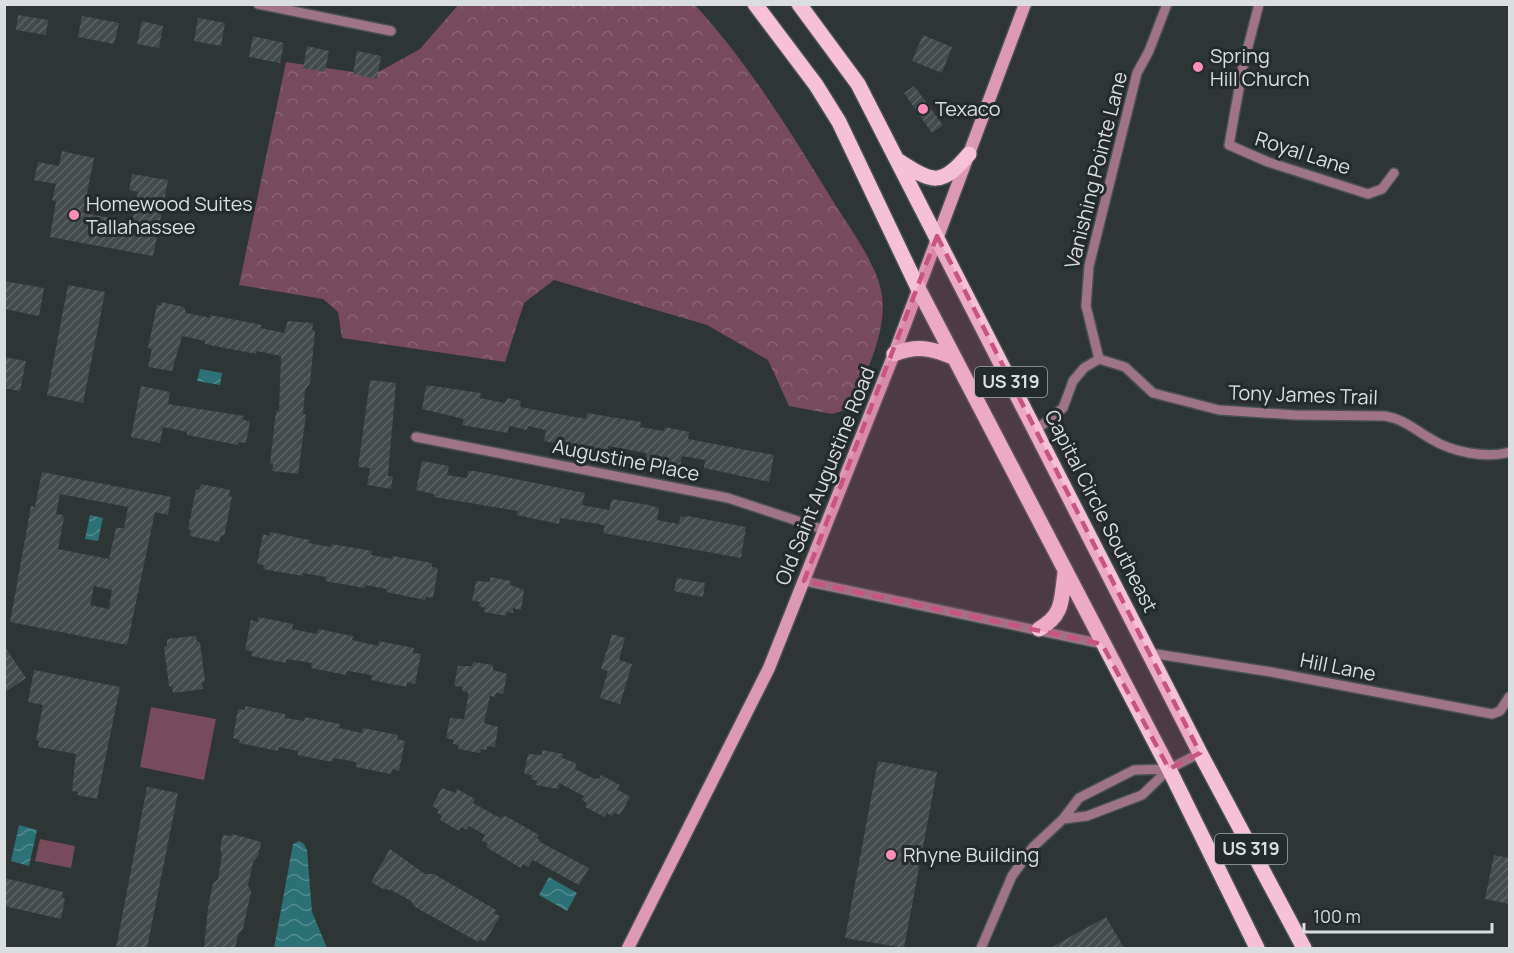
<svg xmlns="http://www.w3.org/2000/svg" width="1514" height="953" font-family="Manrope,sans-serif">
  <style>
    .green { fill: #774b5c }
    .forest { fill: url(#forest-crowns) }
    .water { fill: url(#water-waves) }
    .building { fill: url(#building-hatch); fill-rule: evenodd }
    .lines { fill: none; stroke-linecap: round; stroke-linejoin: round }
    .street-casing { stroke: #495050; stroke-width: 12 }
    .secondary-casing { stroke: #495050; stroke-width: 15 }
    .primary-casing { stroke: #495050; stroke-width: 18 }
    .street { stroke: #9f7484; stroke-width: 9 }
    .secondary { stroke: #dd98b2; stroke-width: 12 }
    .primary { stroke: #f6c1d4; stroke-width: 15 }
    .marked { fill: #c95383; fill-opacity: 0.2; stroke: #c95383; stroke-width: 4.5; stroke-dasharray: 12 8; stroke-linejoin: round }
    .poi-dot { fill: #fe8ebb; stroke: #232b2b; stroke-width: 2 }
    .labels { text-anchor: middle; stroke-width: 6; stroke-linejoin: round; paint-order: stroke }
    .shield { fill: #232b2b; stroke: #a3a8a9; stroke-width: 1.5 }
    .shield-label { font-size: 18px; font-weight: bold; fill: #dadedf }
    .poi-label { font-size: 20px; fill: #dadedf; stroke: #232b2b; text-anchor: start }
    .street-label { font-size: 20px; fill: #dadedf; stroke: #232b2b }
  </style>
  <defs>
    <pattern id="forest-crowns" width="20" height="18" patternUnits="userSpaceOnUse" patternTransform="scale(1.5)"><rect width="20" height="18" fill="#774b5c"/><path d="M2 6a3 3 0 1 1 6 0M12 15a3 3 0 1 1 6 0" fill="none" stroke="#8a6473"/></pattern>
    <pattern id="water-waves" width="16" height="10" patternUnits="userSpaceOnUse" patternTransform="scale(1.5)"><rect width="16" height="10" fill="#2c7176"/><path d="M0 5q4-4 8 0t8 0" fill="none" stroke="#548b8f"/></pattern>
    <pattern id="building-hatch" width="6" height="6" patternUnits="userSpaceOnUse" patternTransform="scale(1.5)"><rect width="6" height="6" fill="#434b4c"/><path d="M-1 1l2-2M0 6l6-6M5 7l2-2" fill="none" stroke="#5e6465"/></pattern>
  </defs>
  <rect width="100%" height="100%" fill="#2d3535"/>
  <path class="green" d="M151,707l65,12 -12,61 -64,-13z
    M40,839l35,7 -4,22 -36,-7z"/>
  <path class="forest" d="M458,5h237c55,60 99,132 141,201 13,20 38,56 44,80 11,41 -14,84 -28,122l-20,6 -43,-8 -21,-46 -61,-35 -153,-45 -30,23 -19,59 -163,-24 -4,-26 -15,-13 -84,-14 47,-223 87,13 47,-26z"/>
  <path class="water" d="M200,369l22,4 -2,12 -23,-4z
    M90,515l13,3 -5,23 -13,-2z
    M19,825l18,5 -8,36 -18,-5z
    M299,841l5,3 3,6 5,62 15,36h-53l19,-104z
    M549,877l28,16 -10,18 -28,-16z"/>
  <path class="building" d="M18,15l30,5 -2,15 -30,-5z
    M82,16l37,7 -5,21 -36,-7z
    M198,18l27,5 -4,23 -27,-5z
    M142,21l21,5 -4,22 -22,-4z
    M923,35l29,12 -10,26 -30,-12z
    M253,36l31,7 -4,20 -31,-6z
    M307,46l22,5 -4,21 -22,-4z
    M357,51l24,5 -4,23 -24,-5z
    M914,86l29,39 -11,8 -28,-40z
    M62,151l32,7 -11,55 49,9 6,-30 -9,-2 3,-16 36,6 -15,76 -103,-19 6,-36 -4,-1 4,-16 -22,-4 4,-18 21,4z
    M4,281l40,7 -5,28 -35,-7z
    M68,285l37,7 -22,111 -36,-8z
    M161,302l23,5 2,6 24,5v-3l52,10 -1,3 23,5 4,-12 25,2 -1,7 3,1 -5,52 -5,7 -2,24 3,1 -8,59 -26,-3 1,-7h-3l6,-53h3l2,-55 -24,-5 -1,3 -51,-10v-3l-23,-5 -10,35 -24,-4 4,-18 -4,-1 9,-43h4z
    M4,357l22,4 -6,30 -16,-3z
    M370,380l26,3 -8,93h5l-2,13 -24,-4 3,-17 -12,-1z
    M426,385l55,8 -1,5 25,5 2,-5 14,3 -1,6 66,12 1,-6 54,9 -1,5 24,4 1,-4 24,5 -1,7 86,16 -5,27 -65,-14 1,-8 -23,-4 -2,11 -33,-6 -1,-8 -38,-7 -1,7 -63,-12 2,-11 -18,-4 -1,4 -18,-4 -1,7 -46,-8 2,-6 -42,-10z
    M141,386l29,6 -2,12 76,12 -1,4 7,1 -4,22 -7,-1 -1,3 -51,-10v-3l-24,-5 -3,16 -29,-6z
    M422,461l27,5 -2,9 20,3 1,-7h7l110,22 -3,12 27,5 3,-11 37,6 10,3 -2,12 22,4 1,-7 8,-1 58,11 -5,31 -138,-25 2,-7 -6,-2 -39,-6 -1,6 -42,-9 1,-4 -84,-14v-3l-18,-4z
    M42,472l129,25 -3,18 -13,-3 -28,133 -117,-23 21,-116 4,1zM60,494l68,13 -4,21h-8l-7,31 -51,-10 6,-31 -1,-3 -7,-1zM94,586l18,4 -3,19 -19,-4z
    M201,484l29,6 -1,6 3,1 -8,39 -3,-1 -2,7 -29,-6 1,-6 -3,-1 8,-40 3,1z
    M270,532l40,8 -1,3 22,4 1,-3 40,7 -1,4 21,4 1,-3 39,7v4l6,1 -5,30 -7,-1 -1,3 -39,-8 1,-3 -22,-4 -1,3 -39,-7 1,-4 -23,-4v3l-40,-7 1,-4 -7,-1 6,-30 6,2z
    M490,577l21,4 -1,4 14,5 -3,20 -8,-2v5l-6,-1 -1,4 -22,-4 1,-4 -6,-2 1,-4 -8,-1 4,-20 14,1z
    M677,578l28,5 -2,14 -29,-6z
    M258,617l35,7 -1,5 25,5 1,-5 35,7 -1,4 26,6 1,-5 35,7 -1,5 8,1 -6,30 -8,-2v5l-36,-7 1,-5 -25,-4 -1,4 -35,-7 1,-5 -25,-4 -1,4 -35,-7 1,-5 -7,-1 6,-30 7,2z
    M612,634l13,4 -6,22 13,4 -12,40 -20,-6 8,-27 -7,-2z
    M196,636l1,6h3l5,40h-3l1,7 -30,4 -1,-7 -3,1 -5,-40 3,-1v-7z
    M4,646l22,32 -22,15z
    M473,662l20,3v5l14,4 -4,20 -7,-1 -1,4 -5,-1 -6,27 14,4 -3,20 -8,-1v4l-6,-1 -1,4 -22,-4 1,-4 -6,-1 1,-4 -8,-2 4,-20 14,1 4,-22v-5l-6,-1 1,-4 -9,-1 4,-20h14z
    M34,670l86,17 -23,112 -20,-4 1,-3 -6,-1 4,-37 -38,-7 1,-6 -3,-1 7,-35 -15,-3z
    M245,706l40,8v4l19,3 1,-4 35,7 -1,4 23,5 1,-5 35,7 -1,4 8,2 -6,30 -7,-2 -1,5 -35,-7v-5l-22,-4 -2,4 -34,-7v-4l-19,-4 -1,4 -39,-8 1,-3 -7,-2 5,-29 7,1z
    M542,750l21,4 -1,4 14,5 -1,6 18,9 6,1 2,-4 19,10 -3,4 13,8 -10,18 -6,-3 -2,4 -5,-3 -2,4 -20,-10 2,-4 -5,-3 2,-4 -25,-13 -1,6 -22,-4 1,-4 -6,-2 1,-4 -8,-1 4,-20 14,1z
    M878,761l59,11 -33,176 -59,-10z
    M147,787l31,6 -31,155h-31z
    M442,788l13,5 2,-4 18,10 -2,4 23,13 6,2 2,-3 35,20 -2,3 5,5 47,25 -10,17 -46,-25 -5,7 -5,-3 -2,4 -35,-21 2,-3 -6,-3 3,-6 -16,-9 -3,4 -5,-3 -2,4 -19,-11 2,-4 -5,-3 2,-3 -7,-4z
    M232,834l29,8 -3,14 -5,6 -5,23 3,7 -8,37 -5,6 -3,13h-31l4,-40 5,-24 5,-5 4,-24 -2,-7 3,-13 9,1z
    M390,849l35,25h9l62,36 -2,3 6,3 -15,26 -5,-3 -2,3 -63,-35 -4,-6 -20,-11 -8,-1 -12,-7z
    M1494,855l15,3v46l-24,-5z
    M4,878l59,14 -1,6 3,1 -4,20 -57,-13z
    M1106,917l18,31h-74z"/>
  <g class="lines">
    <g class="street-casing">
      <path id="street" d="M258,4l133,27
        M1259,4l-16,62 -14,79 39,17 100,32 14,-5 12,-16
        M1099,359l26,8 28,26 66,17 76,5 90,1c19,3 30,14 46,23 21,13 55,20 79,13
        M1099,359l-13,-53 3,-40 48,-193 12,-22 18,-47
        M1036,430l27,-22 10,-27 11,-13 15,-9
        M416,437l312,61 97,32
        M804,581l298,63
        M1150,653l121,19 221,42 8,-3 9,-14
        M1063,819l24,-3 55,-21 27,-26 31,-16
        M981,948l31,-72 21,-29 30,-28 16,-21 55,-28 35,-1"/>
    </g>
    <g class="secondary-casing">
      <path id="secondary" d="M628,948l141,-280 125,-314 131,-350"/>
    </g>
    <g class="primary-casing">
      <path id="primary" d="M755,4l61,81 23,37 79,166 251,481 88,179
        M799,4l59,80 342,669 104,195
        M899,161c34,22 42,26 70,-7
        M894,354c23,-9 37,-6 59,3
        M1039,629c25,-14 22,-29 26,-56"/>
    </g>
    <use href="#street" class="street"/>
    <use href="#secondary" class="secondary"/>
    <use href="#primary" class="primary"/>
  </g>
  <path class="marked" d="M937,236l263,517 -31,16 -67,-125 -298,-63z"/>
  <g class="poi-dot">
    <circle cx="1198" cy="67" r="6"/>
    <circle cx="923" cy="109" r="6"/>
    <circle cx="74" cy="215" r="6"/>
    <circle cx="891" cy="855" r="6"/>
  </g>
  <g class="labels">
    <g class="shield">
      <rect x="975" y="367" width="72" height="30" rx="4.5"/>
      <rect x="1215" y="834" width="72" height="30" rx="4.5"/>
    </g>
    <g class="shield-label">
      <text x="1011" y="388">US 319</text>
      <text x="1251" y="855">US 319</text>
    </g>
    <g class="poi-label">
      <text x="1210" y="63">Spring<tspan x="1210" dy="23">Hill Church</tspan></text>
      <text x="935" y="116">Texaco</text>
      <text x="86" y="211">Homewood Suites<tspan x="86" dy="23">Tallahassee</tspan></text>
      <text x="903" y="862">Rhyne Building</text>
    </g>
    <g class="street-label">
      <text transform="translate(1303 153) rotate(18)" y="7">Royal Lane</text>
      <text transform="translate(1096 170) rotate(-76)" y="7">Vanishing Pointe Lane</text>
      <text transform="translate(1303 395) rotate(2)" y="7">Tony James Trail</text>
      <text transform="translate(626 460) rotate(11)" y="7">Augustine Place</text>
      <text transform="translate(825 476) rotate(-68)" y="7">Old Saint Augustine Road</text>
      <text transform="translate(1101 511) rotate(63)" y="7">Capital Circle Southeast</text>
      <text transform="translate(1338 667) rotate(11)" y="7">Hill Lane</text>
    </g>
  </g>
  <rect width="1514" height="953" fill="none" stroke="#dadedf" stroke-width="12"/>
  <path d="M1304 923v9h188v-9" fill="none" stroke="#dadedf" stroke-width="3"/>
  <text x="1313" y="923" font-size="18" fill="#dadedf" stroke="#232b2b" stroke-width="4.5" paint-order="stroke">100 m</text>
</svg>
